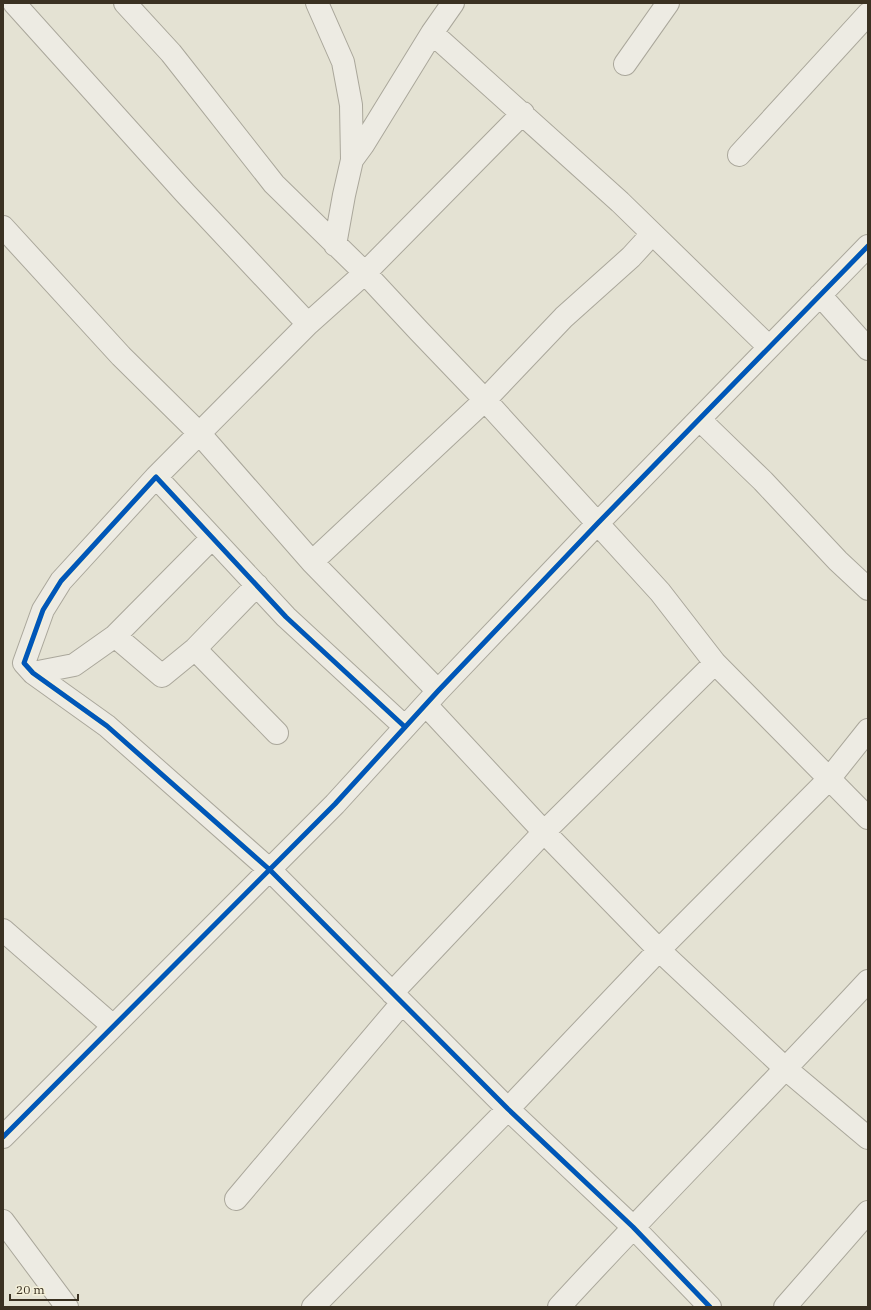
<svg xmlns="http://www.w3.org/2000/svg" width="871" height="1310" font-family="'IBM Plex Serif',serif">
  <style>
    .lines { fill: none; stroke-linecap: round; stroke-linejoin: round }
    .minor-casing { stroke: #aaa79b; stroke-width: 24 }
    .minor { stroke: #edebe3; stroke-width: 22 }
    .cycleway-casing { stroke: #f4f0da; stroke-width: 8 }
    .cycleway { stroke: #0057b8; stroke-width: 5 }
  </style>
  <rect width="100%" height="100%" fill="#e4e2d3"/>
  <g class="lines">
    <g class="minor-casing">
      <path id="minor" d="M14,3l171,190 123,131
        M125,3l46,50 103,131 91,89 54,58 66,69 175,192 55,71 153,155
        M317,3l26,59 8,43 1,55
        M432,33l188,169 149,145
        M625,64l43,-61
        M739,155l129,-141
        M3,227l118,129 78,77 113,129 126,129
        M335,245l9,-50 8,-35 11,-15 69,-112 21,-30
        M820,295l48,54
        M700,420l63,61 75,80 30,28
        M156,477l152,-153 57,-51 158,-160
        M312,562l173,-162 79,-83 67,-60 21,-23
        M115,636l47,40 33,-27 62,-64
        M195,649l82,84
        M33,673l41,-8 41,-29 97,-98
        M426,705l118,127 115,118 127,119 82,69
        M405,727l-119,-110 -130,-140 -95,104 -18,29 -19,53 9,10 74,53 163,144 238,239 125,118 77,80
        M3,930l110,96
        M392,993l152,-161 171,-169
        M3,1137l332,-333 103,-113 160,-168 270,-277
        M236,1199l166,-196
        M3,1221l64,86
        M313,1307l195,-198 151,-159 170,-171 39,-49
        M559,1307c101,-110 207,-216 309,-326
        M785,1307l83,-95"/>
    </g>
    <use href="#minor" class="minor"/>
    <g class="cycleway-casing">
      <path id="cycleway" d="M405,727l-119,-110 -130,-140 -95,104 -18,29 -19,53 9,10 74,53 163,144 238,239 125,118 77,80
        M3,1137l332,-333 103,-113 160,-168 270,-277"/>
    </g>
    <use href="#cycleway" class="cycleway"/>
  </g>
  <rect width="871" height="1310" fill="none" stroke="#3a3122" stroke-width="8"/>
  <path d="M10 1294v6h68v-6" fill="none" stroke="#3a3122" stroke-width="2"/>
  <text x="16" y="1294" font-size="12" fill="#3a3122" stroke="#f4f0da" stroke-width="3" paint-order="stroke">20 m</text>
</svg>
